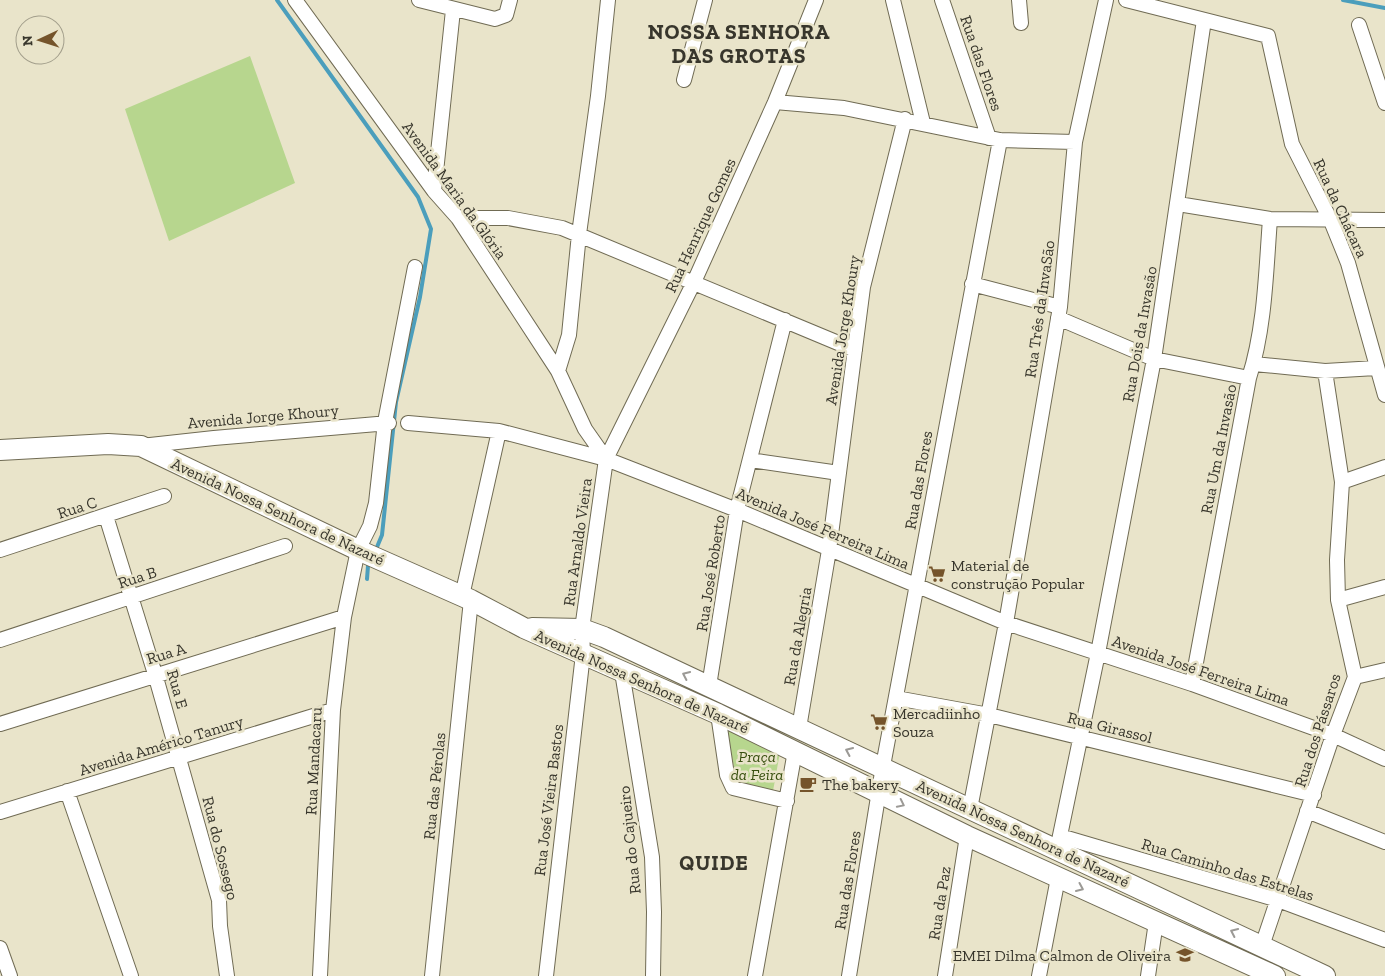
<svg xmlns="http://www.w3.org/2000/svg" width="1385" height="976" font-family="'Zilla Slab',serif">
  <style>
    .green { fill: #b7d68e }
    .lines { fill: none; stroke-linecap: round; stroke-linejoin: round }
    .stream { stroke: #4b9ebc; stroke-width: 4 }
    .street-casing { stroke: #706b54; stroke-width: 16 }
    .secondary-casing { stroke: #706b54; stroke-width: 22 }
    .street { stroke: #fff; stroke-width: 14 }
    .secondary { stroke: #fff; stroke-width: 20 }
    .oneway { stroke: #9c9a96 }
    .labels { text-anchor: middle; stroke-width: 5; stroke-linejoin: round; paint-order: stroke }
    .street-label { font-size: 16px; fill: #38362c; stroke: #e9e4ca }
    .poi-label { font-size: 16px; fill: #38362c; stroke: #e9e4ca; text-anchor: start }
    .park-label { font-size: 16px; font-style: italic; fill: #395010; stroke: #e9e4ca }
    .district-label { font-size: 21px; font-weight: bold; letter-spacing: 1px; fill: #38362c; stroke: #e9e4ca }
  </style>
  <rect width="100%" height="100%" fill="#e9e4ca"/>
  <path class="green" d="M250,56l45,127 -126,58 -44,-132z
    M726,728l54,24 -7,39 -36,-9z"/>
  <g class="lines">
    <path class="stream" d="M277,0l141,197 13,32 -11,68 -24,105 -14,133 -5,12
      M1343,0l42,8
      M367,579l1,-13"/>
    <g class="street-casing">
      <path id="street" d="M295,0l139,191 24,27 100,153 27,58 21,30
        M419,0l76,19 11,-4 4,-15
        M893,0l30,123
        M942,0l47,138
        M1019,0l2,23
        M1126,0l142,36 24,108 39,77 17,42 37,132
        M1359,25l26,78
        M684,80l21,-80
        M775,102l69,6 156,32 75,2
        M434,191l19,-181
        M1178,204l92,15 115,1
        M458,218h50l54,10 293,122
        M972,284l88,23
        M1058,318l96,41 95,19
        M1254,364l71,7 51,-3
        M558,371l11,-36 10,-101 19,-138 10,-96
        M408,423l91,8 107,28 131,51 269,113 186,61 141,51 52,24
        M141,446l73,-8 175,-15
        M750,460l89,13
        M1342,482l43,-15
        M106,516l49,158 64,226 1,26 7,50
        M0,550l164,-54
        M462,596l37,-165
        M1338,600l47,-13
        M0,640l285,-94
        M622,672l30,185 2,55 -1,64
        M1355,677l30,-7
        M1192,684l57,-306c16,-50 17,-107 21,-159
        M709,686l28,-176 48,-190
        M896,698l93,17 325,80
        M718,714l9,61 6,13 54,13
        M0,724l344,-107
        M799,728l30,-178 34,-263 42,-168
        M67,791l64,185
        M970,809l36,-186 54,-316 15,-165 31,-142
        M1307,811l78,31
        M0,812l333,-102
        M1060,836l218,64 107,40
        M1057,850l41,-197 56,-294 50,-339
        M1262,946l71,-211 22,-58 -17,-77 -1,-40 5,-78 -17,-111
        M0,948l10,28
        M320,976l13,-266 11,-93 14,-67 12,-24 6,-23 9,-81 30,-155
        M432,976l39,-376
        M546,976l37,-322 -1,-25 24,-170 88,-177 81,-180 41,-102
        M755,976l40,-225
        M849,976l34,-210 117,-626
        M945,976l22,-140
        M1039,976l19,-98
        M1148,976l8,-54"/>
    </g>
    <g class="secondary-casing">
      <path id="secondary" d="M0,450l108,-6 33,2 217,104 113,50 53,28 194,86 249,122 308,140
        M532,628l50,1 22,8 721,339"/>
    </g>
    <use href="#street" class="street"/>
    <use href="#secondary" class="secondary"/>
  </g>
  <defs><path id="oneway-chevron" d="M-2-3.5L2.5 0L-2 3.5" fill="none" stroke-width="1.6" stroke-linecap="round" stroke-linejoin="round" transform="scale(1.25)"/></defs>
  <g class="oneway">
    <use href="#oneway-chevron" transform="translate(686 675) rotate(-155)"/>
    <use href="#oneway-chevron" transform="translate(849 751) rotate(-156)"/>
    <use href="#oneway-chevron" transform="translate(901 804) rotate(26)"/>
    <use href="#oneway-chevron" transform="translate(1080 888) rotate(24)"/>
    <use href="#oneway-chevron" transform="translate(1234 932) rotate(-155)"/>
  </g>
  <defs>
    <g id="supermarket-bare" transform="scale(1.35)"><path d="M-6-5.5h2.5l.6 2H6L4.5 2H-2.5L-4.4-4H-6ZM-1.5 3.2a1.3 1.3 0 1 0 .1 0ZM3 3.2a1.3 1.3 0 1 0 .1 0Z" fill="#75542b" stroke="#e9e4ca" stroke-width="2.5" paint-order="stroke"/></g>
    <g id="cafe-bare" transform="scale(1.35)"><path d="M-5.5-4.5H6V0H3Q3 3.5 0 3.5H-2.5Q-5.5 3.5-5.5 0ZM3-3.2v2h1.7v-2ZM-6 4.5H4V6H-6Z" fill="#75542b" stroke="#e9e4ca" stroke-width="2.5" paint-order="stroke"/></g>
    <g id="school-bare" transform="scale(1.35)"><path d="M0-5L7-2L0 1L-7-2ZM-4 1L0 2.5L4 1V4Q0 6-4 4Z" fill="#75542b" stroke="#e9e4ca" stroke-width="2.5" paint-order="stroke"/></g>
  </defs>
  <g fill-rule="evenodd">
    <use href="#supermarket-bare" x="937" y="574"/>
    <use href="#supermarket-bare" x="879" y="722"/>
    <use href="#cafe-bare" x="808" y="784"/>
    <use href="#school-bare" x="1185" y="955"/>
  </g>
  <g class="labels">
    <g class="street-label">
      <text transform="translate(982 63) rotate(71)" y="6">Rua das Flores</text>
      <text transform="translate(455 190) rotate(54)" y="6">Avenida Maria da Glória</text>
      <text transform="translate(1341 208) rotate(65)" y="6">Rua da Chácara</text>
      <text transform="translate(700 225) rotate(-65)" y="6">Rua Henrique Gomes</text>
      <text transform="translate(1039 309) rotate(-82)" y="6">Rua Três da InvaSão</text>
      <text transform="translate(842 330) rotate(-81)" y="6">Avenida Jorge Khoury</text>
      <text transform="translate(1139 334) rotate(-80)" y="6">Rua Dois da Invasão</text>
      <text transform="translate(263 416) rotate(-5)" y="6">Avenida Jorge Khoury</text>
      <text transform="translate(1218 449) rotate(-79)" y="6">Rua Um da Invasão</text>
      <text transform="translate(918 480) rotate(-80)" y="6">Rua das Flores</text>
      <text transform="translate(77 507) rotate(-18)" y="6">Rua C</text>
      <text transform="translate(278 511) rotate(25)" y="6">Avenida Nossa Senhora de Nazaré</text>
      <text transform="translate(823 528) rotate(23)" y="6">Avenida José Ferreira Lima</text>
      <text transform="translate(577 542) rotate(-82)" y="6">Rua Arnaldo Vieira</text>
      <text transform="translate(710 573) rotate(-81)" y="6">Rua José Roberto</text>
      <text transform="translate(137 577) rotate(-18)" y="6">Rua B</text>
      <text transform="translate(797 636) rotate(-80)" y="6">Rua da Alegria</text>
      <text transform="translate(166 653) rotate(-17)" y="6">Rua A</text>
      <text transform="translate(1201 670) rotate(19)" y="6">Avenida José Ferreira Lima</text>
      <text transform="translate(642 681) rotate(24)" y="6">Avenida Nossa Senhora de Nazaré</text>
      <text transform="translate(178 689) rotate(74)" y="6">Rua E</text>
      <text transform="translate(1110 727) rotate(14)" y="6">Rua Girassol</text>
      <text transform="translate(1317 730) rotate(-72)" y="6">Rua dos Pássaros</text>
      <text transform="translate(161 745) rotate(-17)" y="6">Avenida Américo Tanury</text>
      <text transform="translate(313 761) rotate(-87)" y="6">Rua Mandacaru</text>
      <text transform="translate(434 786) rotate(-84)" y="6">Rua das Pérolas</text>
      <text transform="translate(548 800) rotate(-83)" y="6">Rua José Vieira Bastos</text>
      <text transform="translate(1023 833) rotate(25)" y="6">Avenida Nossa Senhora de Nazaré</text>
      <text transform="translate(629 840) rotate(-96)" y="6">Rua do Cajueiro</text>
      <text transform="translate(221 848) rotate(76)" y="6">Rua do Sossego</text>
      <text transform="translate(1228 869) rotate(17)" y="6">Rua Caminho das Estrelas</text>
      <text transform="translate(847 880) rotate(-81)" y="6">Rua das Flores</text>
      <text transform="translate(939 903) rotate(-81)" y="6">Rua da Paz</text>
    </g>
    <g class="poi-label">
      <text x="951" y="571">Material de<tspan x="951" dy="18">construção Popular</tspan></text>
      <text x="893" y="719">Mercadiinho<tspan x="893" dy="18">Souza</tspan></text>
      <text x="822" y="790">The bakery</text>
      <text x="1171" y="961" text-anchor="end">EMEI Dilma Calmon de Oliveira</text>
    </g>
    <g class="park-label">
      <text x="757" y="762">Praça<tspan x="757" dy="18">da Feira</tspan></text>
    </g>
    <g class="district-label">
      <text x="739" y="39">NOSSA SENHORA<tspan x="739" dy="24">DAS GROTAS</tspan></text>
      <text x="714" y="870">QUIDE</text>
    </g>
  </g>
  <g transform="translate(40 40) rotate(266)"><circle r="24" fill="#e9e4ca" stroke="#a29e8b"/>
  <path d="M0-4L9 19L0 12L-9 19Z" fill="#75542b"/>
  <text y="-8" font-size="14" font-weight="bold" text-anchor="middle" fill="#38362c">N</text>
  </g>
</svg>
